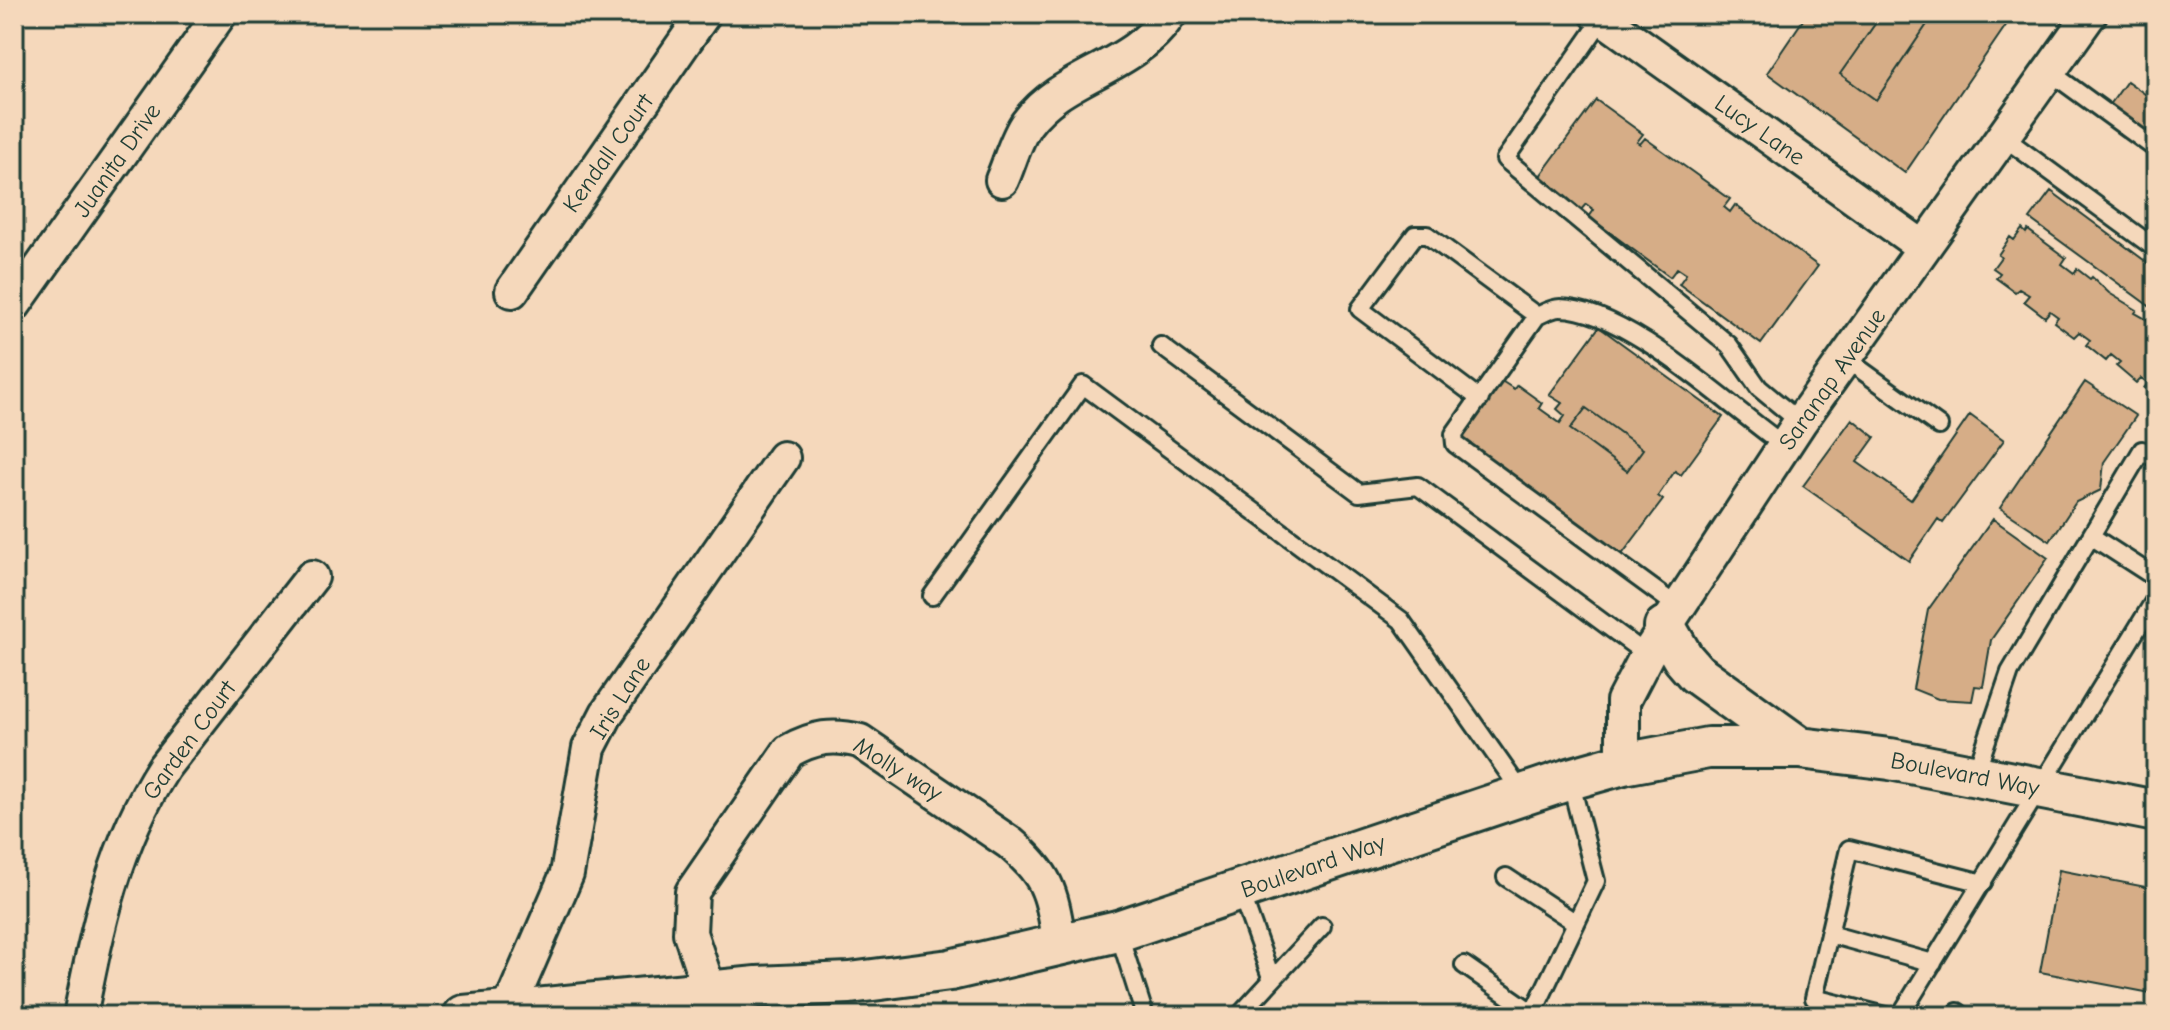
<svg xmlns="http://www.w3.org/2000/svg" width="2170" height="1030" font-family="'Comic Neue',sans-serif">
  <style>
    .building { fill: #d6ad87; stroke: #1f3d34; stroke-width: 2; fill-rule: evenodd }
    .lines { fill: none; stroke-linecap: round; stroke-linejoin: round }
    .service-casing { stroke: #1f3d34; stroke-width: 22 }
    .minor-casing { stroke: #1f3d34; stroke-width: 38 }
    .tertiary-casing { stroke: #1f3d34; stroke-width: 46 }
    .service { stroke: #f5d8bb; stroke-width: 16 }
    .minor { stroke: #f5d8bb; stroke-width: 32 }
    .tertiary { stroke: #f5d8bb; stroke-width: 40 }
    .labels { text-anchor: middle; stroke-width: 6; stroke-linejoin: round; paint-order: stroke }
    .street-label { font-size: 24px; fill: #1f3d34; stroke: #f5d8bb }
  </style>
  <rect width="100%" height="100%" fill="#f5d8bb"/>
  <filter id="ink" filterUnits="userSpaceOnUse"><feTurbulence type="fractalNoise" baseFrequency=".0125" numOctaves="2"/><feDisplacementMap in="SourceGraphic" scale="16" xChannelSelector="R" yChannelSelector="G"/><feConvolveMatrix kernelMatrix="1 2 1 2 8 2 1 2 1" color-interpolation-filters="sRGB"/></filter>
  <g filter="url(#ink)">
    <path class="building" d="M1807,14h75l-42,60 36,26 56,-83 -5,-3h73l9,7 -104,152 -138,-100z
      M1882,14h45l5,3 -56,83 -36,-26z
      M2127,81l29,21v42l-49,-35z
      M1596,100l47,34 -6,8 3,2 5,-6 85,61 -6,8 6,5 5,-7 83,61 -57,78 -82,-60 7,-10 -9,-6 -7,9 -81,-60 5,-7 -8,-6 -6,7 -43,-31z
      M2051,191l105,78v42l-126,-92z
      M2022,229l4,4 2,-3 38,28 -4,6 12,9 3,-4 13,10 2,-2 17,16 28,17 -2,3 20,11 -4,6 5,3v64l-12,-9 4,-5 -7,-5 -5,5 -20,-17 4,-4 -9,-7 -5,6 -20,-16 4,-5 -11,-8 -5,5 -20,-15 4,-5 -8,-6 -5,6 -21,-16 5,-6 -10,-6 -4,3 -19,-14 4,-5 -7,-5 8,-11 -3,-2 12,-18 4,3z
      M1599,327l124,90 -42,58 -6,-4 -17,25 5,4 -43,57 -161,-120 41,-57 14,9 3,-4 25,18 -3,5 21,15 5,-7 -8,-7 5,-6 -13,-8zM1586,408l57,41 -16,22 -57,-42z
      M2085,382l51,34 -32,46 -3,28 -25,12 -26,39 -50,-33z
      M1586,408l57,41 -16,22 -57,-42z
      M1970,415l34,25 -61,83 -5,-4 -29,42 -106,-75 49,-67 23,18 -18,25 54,38z
      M1993,519l55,39 -57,82 -8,47 -8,-1 -3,15 -34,-2 -25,-10 15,-79z
      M2059,870l97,19v105l-116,-22z"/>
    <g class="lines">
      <g class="service-casing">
        <path id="service" d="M1603,18l-98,141 224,186 30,43 41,34
          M2050,72l106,77
          M2002,136l154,113
          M1537,316c7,-3 15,-8 23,-8 68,1 169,99 225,138
          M1161,346l198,147 59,-7 229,169
          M1846,359l93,67
          M1480,399l-120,-90 55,-74h12l110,81 -83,118 1,10 223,163
          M2091,536l65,42
          M932,596l151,-211 318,235 122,174
          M1975,775l35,-103 132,-222 14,9
          M1506,877l70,46
          M1240,890l32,90
          M1118,931l27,85
          M1829,934l104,29
          M1464,965l69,48
          M711,993l17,23
          M1958,1012l5,4
          M1239,1016l83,-90
          M1538,1016l-5,-3 63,-132 -26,-101
          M1886,1016l-72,-18 35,-149 134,34
          M1900,1016l256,-418"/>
      </g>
      <g class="minor-casing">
        <path id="minor" d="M1597,14l326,233
          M1002,180c8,-18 14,-42 25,-57 37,-50 104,-52 143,-109
          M512,291l192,-277
          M14,305l206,-291
          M1623,764v-63l24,-46 153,-233 290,-408
          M710,992l-20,-59 2,-41 97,-141c25,-14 44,-17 71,-10l150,102c41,35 41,51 50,101
          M507,1013l60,-139 22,-126 18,-35 176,-255
          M80,1016c18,-90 34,-171 84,-249l148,-190"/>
      </g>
      <g class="tertiary-casing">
        <path id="tertiary" d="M1665,627l18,31 13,15 104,75
          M464,1016l293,-29 93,-4 100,-13 168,-39 452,-152 53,-15 85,-16h92l90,11 266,52"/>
      </g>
      <use href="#service" class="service"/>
      <use href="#minor" class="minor"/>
      <use href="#tertiary" class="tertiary"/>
    </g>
  </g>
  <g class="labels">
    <g class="street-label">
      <text transform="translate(1760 130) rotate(35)" y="8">Lucy Lane</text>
      <text transform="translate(608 153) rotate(-55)" y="8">Kendall Court</text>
      <text transform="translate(117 160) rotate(-55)" y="8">Juanita Drive</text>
      <text transform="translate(1832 379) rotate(-55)" y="8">Saranap Avenue</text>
      <text transform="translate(620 698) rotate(-58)" y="8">Iris Lane</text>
      <text transform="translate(189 740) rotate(-54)" y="8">Garden Court</text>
      <text transform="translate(898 769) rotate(32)" y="8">Molly way</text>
      <text transform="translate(1965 774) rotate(11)" y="8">Boulevard Way</text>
      <text transform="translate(1313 866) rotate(-19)" y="8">Boulevard Way</text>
    </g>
  </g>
  <rect width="2170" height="1030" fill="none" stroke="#f5d8bb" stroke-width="48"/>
  <rect x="24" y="24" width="2122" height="982" fill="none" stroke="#1f3d34" stroke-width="3" filter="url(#ink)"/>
</svg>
